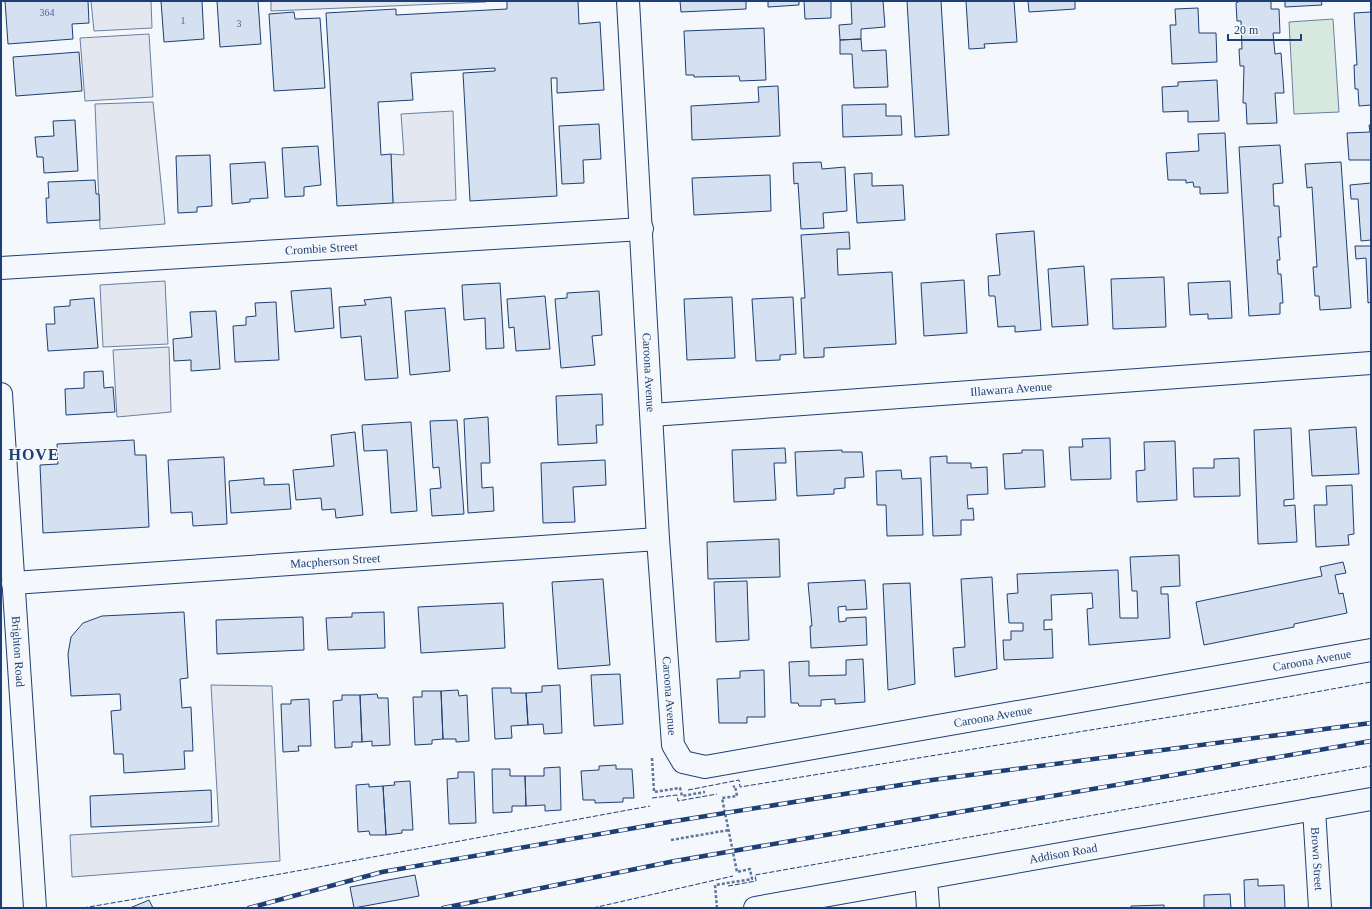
<svg xmlns="http://www.w3.org/2000/svg" width="1372" height="909" font-family="Georgia,serif">
  <style>
    .green { fill: #d7e8df; stroke: #687fa3 }
    .parking { fill: #e3e8f0; stroke: #687fa3 }
    .building { fill: #d5e0f0; stroke: #1d3f73 }
    .lines { fill: none; stroke-linecap: round; stroke-linejoin: round }
    .street-casing { stroke: #1d3f73; stroke-width: 24 }
    .primary-casing { stroke: #1d3f73; stroke-width: 24 }
    .path { stroke: #5e769c; stroke-width: 2.5; stroke-dasharray: 3 2; stroke-linecap: butt }
    .street { stroke: #f4f7fb; stroke-width: 22 }
    .primary { stroke: #f4f7fb; stroke-width: 22 }
    .rail-casing { stroke: #1d3f73; stroke-width: 4.5 }
    .rail { stroke: #f4f7fb; stroke-width: 3; stroke-dasharray: 9; stroke-linecap: butt }
    .fence { stroke: #1d3f73; stroke-width: 1; stroke-dasharray: 5 2; stroke-linecap: butt }
    .labels { text-anchor: middle; stroke-width: 3; stroke-linejoin: round; paint-order: stroke }
    .number-label { font-size: 10px; fill: #4b6792 }
    .street-label { font-size: 12px; fill: #1d3f73; stroke: #f4f7fb }
    .district-label { font-size: 16px; font-weight: bold; letter-spacing: 1px; fill: #1d3f73; stroke: #f4f7fb }
  </style>
  <rect width="100%" height="100%" fill="#f4f7fb"/>
  <path class="green" d="M1333,19l6,93 -45,2 -5,-92z"/>
  <path class="parking" d="M91,1h60l1,27 -58,3z
    M271,1h215v1l-215,9z
    M149,34l4,63 -68,4 -5,-63z
    M153,102l12,122 -65,5 -5,-125z
    M453,111l3,89 -63,3 -2,-49 13,1 -3,-41z
    M165,281l3,63 -65,3 -3,-62z
    M169,347l2,65 -54,5 -4,-67z
    M211,685l61,1 8,175 -208,16 -2,-42 149,-9z"/>
  <path class="building" d="M5,1h83l1,22 -17,1 1,15 -65,5z
    M161,1h41l2,38 -40,3z
    M217,1h41l3,43 -41,3z
    M507,1h71l1,23 21,-2 4,68 -47,3v-15h-6l6,118 -87,5 -7,-128 32,-2v-3l-84,5 2,27 -35,2 3,53 10,-1 2,49 -56,3 -11,-193 70,-4v6l111,-6z
    M680,1h66v8l-65,3z
    M768,1h31v4l-31,2z
    M804,1h27v17l-26,1z
    M851,1h32l2,26 -24,2v10l-21,1 -1,-15 13,-1z
    M907,1h34l8,134 -34,2z
    M966,1h48l3,41 -33,2 1,4 -16,1z
    M1028,1h47v8l-46,3z
    M1240,1h31v8h8l1,24h-7l2,21 6,-1 3,40h-9l2,30 -30,1 -1,-21h-3l1,-37h-4l-1,-17h3l-1,-28h-4l-1,-18z
    M1285,1h36l1,4 -37,2z
    M1198,8l1,25h17l1,29 -45,2 -2,-39h6l-1,-16z
    M294,12l1,7 25,-1 5,70 -51,3 -5,-77z
    M1371,12v93l-12,1 -1,-17h-3l-1,-24h3l-3,-52z
    M764,28l2,52 -26,1 -1,-5 -45,1v-2h-8l-2,-44z
    M861,39l1,12 24,-1 2,37 -34,1 -2,-34h-12v-14z
    M79,52l3,39 -66,5 -3,-39z
    M1217,80l2,41 -31,1v-11l-25,1 -1,-25 16,-1v-4z
    M778,86l2,50 -88,4 -1,-34 68,-4 -1,-15z
    M886,104v12h15l1,19 -59,2 -1,-32z
    M75,120l3,51 -34,2 -1,-16h-6l-2,-20 19,-1 -1,-15z
    M599,124l2,35 -18,1 1,23 -22,1 -3,-58z
    M1369,125h2v35h-22l-2,-27 23,-1z
    M1225,133l3,60 -28,1v-7h-6l-1,-5 -7,1v-3h-18l-2,-27 33,-2 -1,-17z
    M1280,145l3,38 -10,1 1,22h5l2,31h-3l2,23h-3l1,14h3l2,29h-3v11l-31,2 -10,-169z
    M318,146l3,39 -17,2v9l-19,1 -3,-49z
    M210,155l2,51 -15,1v5l-19,1 -2,-57z
    M265,162l3,36 -18,1v3l-18,2 -2,-40z
    M821,162l1,7 23,-2 2,44 -24,2 1,15 -23,1 -3,-46 -4,1 -1,-21z
    M1341,162l10,146 -31,2 -1,-14h-4l-2,-29h4l-5,-80 -5,1 -2,-24z
    M872,173v13l31,-1 2,35 -48,3 -3,-49z
    M770,175l1,36 -77,4 -2,-37z
    M95,180l1,14h3l1,26 -53,3 -1,-25h3l-1,-16z
    M1371,183v57l-10,1 -3,-42h-7l-1,-14z
    M1034,231l7,99 -26,2v-6l-17,1 -3,-31h-6l-1,-20 12,-1 -4,-41z
    M849,232l1,17h-13l1,26 54,-3 4,72 -72,4v9l-20,1 -3,-60h4l-4,-63z
    M1355,246h16v56l-3,1 -2,-45 -10,1z
    M1084,266l4,59 -36,2 -4,-58z
    M1164,277l2,50 -53,2 -2,-50z
    M964,280l3,53 -43,3 -3,-53z
    M1230,281l2,37 -24,1v-5l-18,1 -2,-32z
    M500,283l4,65 -18,1 -1,-31 -21,2 -2,-35z
    M331,288l3,40 -39,4 -4,-41z
    M599,291l3,44 -10,1 3,29 -34,3 -6,-69 12,-1v-5z
    M545,296l5,53 -34,2 -2,-24 -5,1 -2,-29z
    M391,297l7,81 -33,2 -4,-44 -20,2 -2,-31 27,-2 -2,-5z
    M732,297l3,61 -48,2 -3,-61z
    M793,297l3,57 -16,1v5l-24,1 -4,-62z
    M94,298l4,50 -50,3 -2,-27h9l-1,-17 16,-1v-6z
    M276,302l3,58 -44,2 -2,-36 13,-1v-8l10,-1 -1,-13z
    M445,308l5,63 -40,4 -5,-64z
    M216,311l4,58 -29,2v-11l-17,1 -1,-22 19,-2 -2,-25z
    M103,371l1,17 9,-1 2,25 -49,3 -1,-26 19,-1v-16z
    M602,394l1,31h-7l1,18 -39,2 -2,-49z
    M488,417l2,46h-9l1,25 11,-1 1,24 -26,2 -4,-94z
    M457,420l7,94 -32,2 -2,-27 11,-1 -2,-21 -6,1 -3,-47z
    M411,422l6,89 -26,2 -4,-63 -23,1 -2,-26z
    M1356,427l3,47 -47,2 -3,-46z
    M1291,428l3,71 -10,1v6l11,-1 2,37 -39,2 -4,-114z
    M355,432l8,83 -27,3 -1,-9 -13,1 -1,-12 -25,2 -3,-30 41,-4 -3,-31z
    M1110,438l1,41 -40,1 -2,-33h14l-1,-8z
    M134,440l1,15h11l3,72 -106,6 -3,-68 18,-1 -1,-20z
    M1175,441l2,59 -40,2 -1,-31 9,-1 -1,-28z
    M785,448l1,15h-12l2,37 -42,2 -2,-52z
    M842,450v2h20l2,25 -19,1v10l-11,1v5l-37,2 -2,-44z
    M1022,450h21l2,37 -40,2 -2,-35 19,-1z
    M947,456v7h24v5l16,-1 1,27 -21,1 1,14 5,-1 1,12h-13v15l-28,1 -3,-79z
    M224,457l3,67 -34,2 -1,-14 -21,1 -3,-53z
    M1239,458l1,38 -46,1 -1,-29h21v-9z
    M605,460l1,25 -33,2 2,35 -32,1 -2,-60z
    M901,470l1,9 19,-1 2,57 -36,1 -1,-31h-9l-1,-34z
    M264,478v7l25,-1 2,25 -60,4 -2,-32z
    M1352,485l2,49 -6,1 1,10 -33,2 -2,-42h13l-1,-19z
    M779,539l1,38 -72,2 -1,-37z
    M1179,555l1,31 -19,1v7h7l2,44 -81,7 -2,-36 6,-1 -1,-15 -41,2 1,25h-8v10l8,-1 1,29 -49,2 -1,-20h8v-9h12v-8h-14l-2,-29 11,-1 -1,-19 101,-4 2,48h18l-1,-27h-5l-2,-34z
    M1343,562l3,11 -11,2 4,19 4,-1 4,20 -53,11v3l-90,18 -8,-43 126,-26 -2,-9z
    M992,577l5,92 -42,8 -2,-29 12,-1 -4,-68z
    M603,579l7,86 -52,4 -6,-87z
    M865,580l2,29 -21,1v-4l-8,1 1,15 7,-1v-3l20,-1 1,28 -56,3 -1,-22h2l-4,-43z
    M747,581l2,59 -33,2 -2,-60z
    M910,583l5,101 -27,6 -5,-106z
    M503,603l2,45 -84,5 -3,-46z
    M184,612l4,66 -8,1 2,29 9,-1 2,44h-9l1,18 -61,4 -1,-19h-9l-3,-43 10,-1 -1,-16 -49,2 -3,-42 3,-17 12,-14 19,-7z
    M384,612l1,36 -57,2 -2,-32 26,-1v-4z
    M303,617l1,33 -87,4 -1,-34z
    M863,659l2,43 -30,2v-5l-14,1v6h-22l-1,-3h-7l-2,-41 20,-1v15l37,-1v-15z
    M764,670l1,47h-18v6h-28l-2,-44 23,-1v-7z
    M620,674l3,50 -29,2 -3,-51z
    M560,685l2,48 -18,1 -1,-10 -15,1 -2,-32 16,-1v-6z
    M492,688h19v5h15l2,32 -17,1 1,12 -17,1z
    M458,690l1,6 8,-1 2,46 -13,1v-3h-13l-2,-48z
    M422,691h19l2,48 -11,1v4l-17,1 -2,-48h9z
    M377,694l1,4h10l2,47 -18,1v-5l-10,1 -2,-47z
    M342,695h18l2,47h-10v5l-17,1 -2,-47 9,-1z
    M309,699l2,47h-13l1,5 -16,1 -2,-48h10v-4z
    M616,765v4h16l2,29h-11v4l-28,1v-3h-12l-2,-29 18,-1v-4z
    M560,767l1,43 -16,1v-6l-19,1 -1,-30h19v-8z
    M492,769h18v7h15l1,30h-14v6l-19,1z
    M458,772h16l2,51 -27,1 -2,-45 11,-1z
    M410,781l3,49h-11v3l-16,2 -3,-49 12,-1 -1,-3z
    M369,784v3l14,-1 3,49h-16l-1,-4 -11,1 -2,-47z
    M211,790l1,32 -121,5 -1,-31z
    M415,875l4,21 -65,12 -4,-21z
    M1258,879v7l26,-1 1,23h-40l-1,-28z
    M1230,894l1,14h-27v-13z
    M149,900l4,8h-23z
    M1164,905v3h-33v-2z"/>
  <g class="lines">
    <g class="street-casing">
      <g id="street">
        <path id="s1" d="M628,1l30,538 15,206 10,17 22,5 666,-117"/>
        <path id="s2" d="M1,268l641,-39"/>
        <path id="s3" d="M652,415l719,-52"/>
        <path id="s4" d="M13,583l645,-44"/>
        <path id="s5" d="M1314,809l6,99"/>
        <path d="M926,878l2,30"/>
        <path id="s6" d="M755,908l616,-109"/>
      </g>
    </g>
    <g class="primary-casing">
      <g id="primary">
        <path id="s7" d="M1,394l34,514"/>
      </g>
    </g>
    <path class="path" d="M652,758l2,34 26,-4 2,8 23,-4
      M671,840l58,-10
      M717,908l-2,-23 37,-6 -2,-10 -13,3 -15,-74 15,-2 -2,-10 -2,1"/>
    <use href="#street" class="street"/>
    <use href="#primary" class="primary"/>
    <g class="rail-casing">
      <path id="rail" d="M249,908l133,-36 287,-50 263,-42 439,-57
        M443,908l232,-47 696,-120"/>
    </g>
    <use href="#rail" class="rail"/>
    <path class="fence" d="M688,790l51,-10 1,7 498,-81 133,-24
      M652,798l25,-3 1,6 39,-7
      M728,886l28,-5 -1,-6 616,-109
      M83,908l203,-35 364,-67
      M593,908l140,-32"/>
  </g>
  <g class="labels">
    <g class="number-label">
      <text x="47" y="16">364</text>
      <text x="183" y="24">1</text>
      <text x="239" y="27">3</text>
    </g>
    <g class="street-label">
      <text dy="4" stroke="none"><textPath href="#s2" startOffset="321">Crombie Street</textPath></text>
      <text dy="4" stroke="none"><textPath href="#s1" startOffset="372">Caroona Avenue</textPath></text>
      <text dy="4" stroke="none"><textPath href="#s3" startOffset="360">Illawarra Avenue</textPath></text>
      <text dy="4" stroke="none"><textPath href="#s4" startOffset="323">Macpherson Street</textPath></text>
      <text dy="4" stroke="none"><textPath href="#s7" startOffset="258">Brighton Road</textPath></text>
      <text dy="4" stroke="none"><textPath href="#s1" startOffset="1404">Caroona Avenue</textPath></text>
      <text dy="4" stroke="none"><textPath href="#s1" startOffset="696">Caroona Avenue</textPath></text>
      <text dy="4" stroke="none"><textPath href="#s1" startOffset="1080">Caroona Avenue</textPath></text>
      <text dy="4" stroke="none"><textPath href="#s6" startOffset="313">Addison Road</textPath></text>
      <text dy="4" stroke="none"><textPath href="#s5" startOffset="50">Brown Street</textPath></text>
    </g>
    <g class="district-label">
      <text x="34" y="460">HOVE</text>
    </g>
  </g>
  <rect width="1372" height="909" fill="none" stroke="#1d3f73" stroke-width="4"/>
  <path d="M1228 34v6h73v-6" fill="none" stroke="#1d3f73" stroke-width="2"/>
  <text x="1234" y="34" font-size="12" fill="#1d3f73" stroke="#f4f7fb" stroke-width="3" paint-order="stroke">20 m</text>
</svg>
